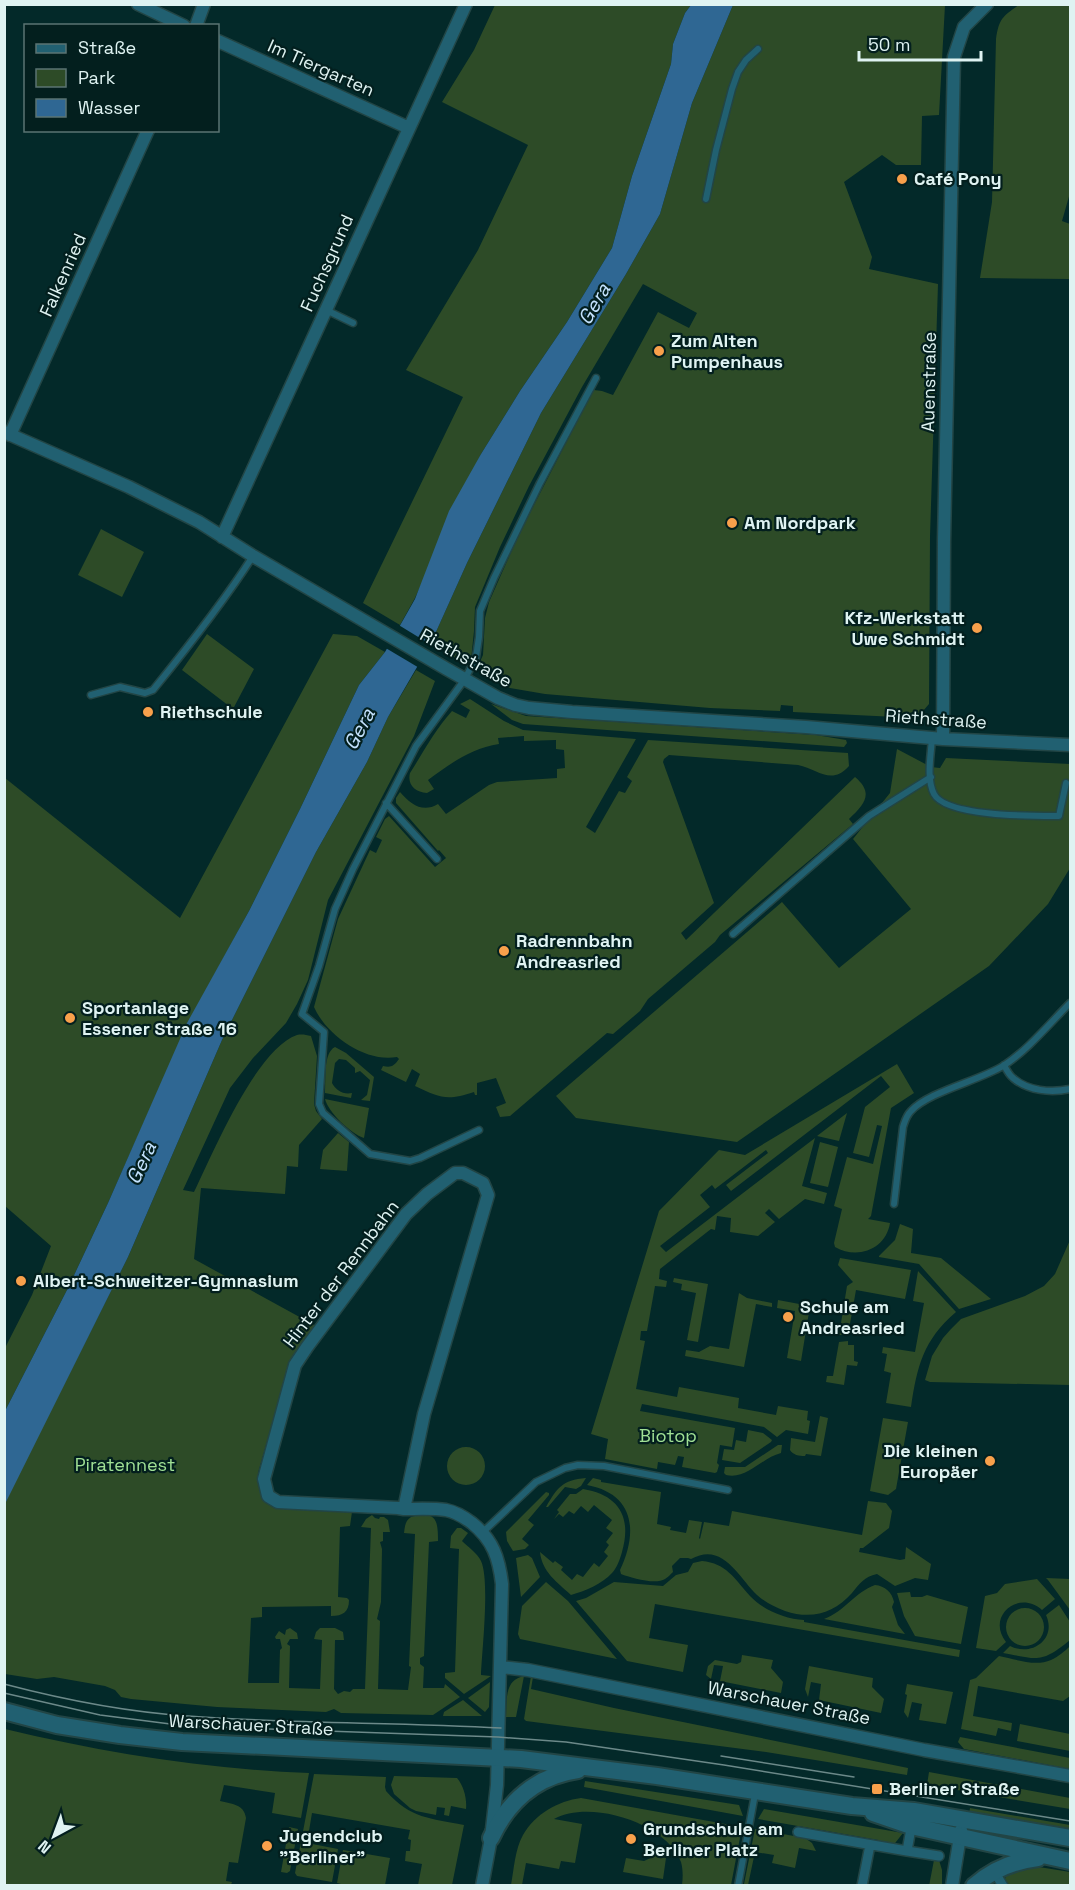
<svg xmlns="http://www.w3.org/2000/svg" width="1075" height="1890" font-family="'Space Grotesk',sans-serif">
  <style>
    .green { fill: #2d4b27 }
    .water { fill: #2f6793 }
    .pier { fill: #032929 }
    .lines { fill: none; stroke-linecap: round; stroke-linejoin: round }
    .service-casing { stroke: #224545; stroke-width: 9 }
    .pedestrian-casing { stroke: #224545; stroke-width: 12 }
    .minor-casing { stroke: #224545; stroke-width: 15 }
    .tertiary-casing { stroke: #224545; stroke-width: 20 }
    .service { stroke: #216071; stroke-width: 6 }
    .pedestrian { stroke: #216071; stroke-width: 9 }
    .minor { stroke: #216071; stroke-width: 12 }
    .tertiary { stroke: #216071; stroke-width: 16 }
    .tram { stroke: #6c8989; stroke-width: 1.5 }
    .poi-dot { fill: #f8a04b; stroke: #031f1e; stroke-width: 2 }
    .labels { text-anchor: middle; stroke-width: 4.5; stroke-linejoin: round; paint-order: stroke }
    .street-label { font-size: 18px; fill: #dff3f2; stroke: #031f1e }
    .poi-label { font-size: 18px; font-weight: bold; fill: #dff3f2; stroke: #031f1e; text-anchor: start }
    .park-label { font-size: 18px; fill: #a1e195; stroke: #031f1e }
    .water-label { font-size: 20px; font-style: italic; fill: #c4e2fd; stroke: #031f1e }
  </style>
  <rect width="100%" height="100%" fill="#032929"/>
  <path class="green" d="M1020,4l50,1v188l-8,28 8,3v55l-90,-1 12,-76 4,-163c3,-21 7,-23 24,-35z
    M495,5h196l-6,8 -12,31 -2,20 -39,112 -20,72 -45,74 -47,69 -39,63 -66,144 -15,27 -37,-22 100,-206 -57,-27 72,-120 50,-105 -86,-43 32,-52z
    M733,5h212l-6,110 -17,1 -1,49h-25l-14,-10 -38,27 28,75 -3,12 69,15 -8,253 -1,167 -12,14 -124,-6v-6l-12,-1 -1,6 -70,-3 -165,-14 -35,-6 -28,-15 -3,-9 4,-9 2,-37 4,-16 30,-68 71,-138 4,-6 8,1 11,4 45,-83 31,16 8,-15 -54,-29 -61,103 -53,99 -29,61 -25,60 -1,24 -3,29 -6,4 -34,-21 36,-80 74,-150 85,-139 34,-60 32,-111z
    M101,529l43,23 -22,45 -44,-22z
    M207,634l47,35 -21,40 -51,-39z
    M333,634l24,2 28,16 -26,33 -59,124 -51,102 -61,112 -80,180 -40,85 -63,123v-63l27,-53 19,-49 -46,-40v-428l175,140z
    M416,670l19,11 -21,55 -86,164 -20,80 -11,24 -11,19 -33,35 -23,30 -47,102 11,2c19,-39 62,-143 103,-157 5,-1 9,0 14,1l6,20 -3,48 2,7 6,8 -23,26 -1,22 -11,-1 -2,28 -84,-6 -7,71 122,67 -27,39 -31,108c0,17 5,28 21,35l60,1 4,3h9l-2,14 -10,1 -2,70 9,1 2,2c0,12 -6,16 -18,16v-10l-69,1v10l-11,1 -3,65h31l1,-33 2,-2 -2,-9h-4l-1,-2 4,-6 6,4 1,-5 4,-2 7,5 1,6h-8l-3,5 3,2 -1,42 31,1 2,-49 -8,-1 2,-7 4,-4h15l8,4 1,8h-9l-1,49 4,5 6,-3 6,1 3,-3h12l6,-161 -10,-1 5,-8 6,-4 3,3 4,1 1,-2h4l4,3 2,12h-7v9l-3,1 2,7 -1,53 -4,17 3,2 -2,68 30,1 3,-23 -2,-1 6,-132 -11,-1c1,-7 1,-12 7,-16 25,-6 27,2 27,24l-9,1 -5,114 -4,2v6l4,3 -1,21h21l1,-4 15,13 -27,18 -92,-2 -7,-4 -8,3 -109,-5 -86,-8 -10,-2 -6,-7 -10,-4 -51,-9 -17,2 -32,-5 -1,-170 124,-247 94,-217 94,-188 51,-90 21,-45z
    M470,699l34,22 19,9 113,9 -50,88 9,6 24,-42 6,2 7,-12 -5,-4 21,-37 200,13 1,13c-18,20 -31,3 -51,-1l-116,-9 -13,-1 -5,4 -1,3 51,141 -33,30 5,7 169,-163c19,16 10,27 -6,42l4,5 -133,111 -5,7 -67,57 -8,12 -27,23 -6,-1 -97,83 -10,1 -4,-10 10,-4 -10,-25 -19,5v12h-2l-1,-3c-27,9 -34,6 -59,-6l5,-12 -8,-5 -6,13 -25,-12 2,-4c8,2 11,0 16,-7l-2,-2c-31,6 -71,-22 -83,-50l24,-88 32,-69 6,3 6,-13 -6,-3 9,-18 4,-3 46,51 11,-9 -7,-8 -1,1 -42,-48v-5l4,-6c11,13 23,21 38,12l8,10 43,-29 8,-3 60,-4v-9l8,-1 -1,-18 -8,-1v-9l-32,1v-5l-26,2 1,6c-28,4 -49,20 -71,36l6,9 -7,4c-12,-1 -20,-8 -17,-20 14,-22 25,-43 42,-62l14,7 4,-8 -10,-6z
    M491,704l35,12 290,19 30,5 1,3 -3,4 -321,-23 -11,-4z
    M897,749l34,18 9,1 6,-10 124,6v104l-22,36 -59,62 -252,176 -161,-24 -20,-22 226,-194 57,66 72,-59 -58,-70 37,-46z
    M335,1047l11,6 28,24 -4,24 -9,-1 6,-5 3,-15 -10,-9 -5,2v-5l-9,-8 -7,-1 -4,4 -3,20c4,7 11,12 20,10l-1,5 -26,-5c1,-14 -2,-40 10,-46z
    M897,1064l17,29 -23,15 -20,108 -3,3 22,4c-4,26 -32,37 -55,24l-1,-4 8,-34 -8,-3 13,-49 26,7 9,-38 -5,-1 -8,32 -16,-4 12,-46 25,-20 -9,-11 -150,115 -5,-6 42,-32 -2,-3 -51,39 -3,-4 -12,10 10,12 -50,39 6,6 149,-114 -13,48 25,7 -3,11 -19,-5 -26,20 -10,-10 -4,4 10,9 -17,14 -28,-4 1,-14 -14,-2 -2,14 -4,-1 -51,40 -1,10 8,2 -1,6 -11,-1 -8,45h-6l-1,9 5,1 -9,48 41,8 2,-10 60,11 -1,10 38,7 2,-9 30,5 -1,9 3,1 -2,13 -22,-4 -9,7 -13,-10 -122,-23 -2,7 95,17 -3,19 -12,-2 -3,18 2,2 -2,7 -2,1 -33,-6 2,-10 -6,-1 -3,9 -17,-3 -1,7 -52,-10 3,-20 -17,-5 68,-223 60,-61 26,5z
    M325,1099l44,9 -5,30c-13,-4 -36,-26 -39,-39z
    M847,1113l-8,28 -22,-5z
    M338,1133l11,9 -2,29 -27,-2 3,-19z
    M820,1142l18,5 -10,40 -18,-4z
    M900,1224l13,5 -2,24 30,5 50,41 -32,10 -40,-45 -40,-7v-1l16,-16z
    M1070,1240v145l-140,-3 -5,-2 7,-24 11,-18 8,-9 10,-10 64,-23 19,-10 11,-12z
    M840,1258l71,12 -6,29 -49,-9 -8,45h-9l8,-49 6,-4 -15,-17z
    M918,1271l38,41c-33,28 -39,55 -45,95l-25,-4 5,-30 -7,-2 3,-17 -5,-1 1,-6 32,5 9,-49 -11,-2z
    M674,1278l34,6 -10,58 -11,-2 9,-47 -15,-3 1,-6 -9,-2z
    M739,1293l8,5 25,5v4l-16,-3 -12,63 -59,-11 1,-6 13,2 11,-6 19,3z
    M778,1300l32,6 -9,55 -14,-3 8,-47 -18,-3z
    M848,1341v4h6v16l4,1 -1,4 -10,-1 -3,20 -18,-3 1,-6h6l6,-34z
    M820,1416l8,2 -7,38 -15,-2 -1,2c-6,0 -12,-1 -15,-6l1,-12 24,4z
    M883,1418l25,4 -12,67 -8,6 -18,-4z
    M748,1430l15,3 9,7 -1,2 -31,21 -18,-3 2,-11 10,1 2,-10 10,2z
    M778,1445h4l-1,8c-20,5 -34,27 -55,22l-2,-2 1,-6h20z
    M447 1466a19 19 0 1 1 38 0a19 19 0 1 1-38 0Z
    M586,1478l-5,8 -5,3 -11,-2 -17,20h-2c11,-19 16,-27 40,-29z
    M593,1478l8,2v2l60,10 -4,32 14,3 -1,3 16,3 3,-13 13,2 -3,16 1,1 4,-17 25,4 3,-15 130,24 6,-34 18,2 6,8 -3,17 -26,20h-3l-1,4 41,8 5,-1 1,-12 25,17 -3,16 -13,-2 -20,8 -18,-12c-13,3 -17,9 -25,19 -18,20 -40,27 -67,18 -10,-4 -19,-8 -28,-16 -18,-17 -34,-54 -66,-36l-3,-1h-8l-8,8 1,6c-3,3 -5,5 -8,7 -9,6 -34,-1 -44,-5l-1,-4c18,-38 15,-76 -33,-85z
    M583,1489c36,6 49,28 39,63 -2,7 -5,16 -10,21 -10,11 -27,18 -41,22 -14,-13 -29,-23 -31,-43l13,11 2,-2 8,6 -2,3 11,10 5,-6 6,3 11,-14 5,4 9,-11 -4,-4 5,-7 -3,-3 7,-9 -7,-5 6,-8 -18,-15 -6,7 -7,-6 -7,8 -5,-3 -6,6 -4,-3 -5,5 5,-7 -2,-2 13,-16h6z
    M546,1492l3,1v2l-21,25 6,5 -12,14 7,6 -4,4 -12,2 -6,-10 -1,-9z
    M457,1528h4l7,5 -6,8c6,6 15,12 19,20 9,19 1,90 0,114l10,1 -27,18 -19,-16v-5l10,-1 4,-123 -9,-1 1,-12z
    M528,1555l4,3 8,19 -19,20 -5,-39z
    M702,1561c24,2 33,18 48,35 13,14 35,23 54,24v2l156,28 -1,7 -304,-53 -6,34 39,7 -5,27 -56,-11 -51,-60 10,-3 28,-16 49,4 13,-11 12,-3 5,-9z
    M1046,1578l24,1v31l-22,-30z
    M1037,1579l18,20 -13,11c-24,-21 -56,7 -36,32l-10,9 -20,-3 9,-52 12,-3 8,-9z
    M546,1582l22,19 49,58 -97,-20 -2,-5 4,-28z
    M875,1585c10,1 17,7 19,17l-2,5 6,18 7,9 -81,-15c20,-7 31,-27 51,-34z
    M910,1592l1,5h11l5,-2 41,12 -7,37 -46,-8 -11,-20 -7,-23z
    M1059,1605l11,17v18c-29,24 -32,19 -67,13l7,-7c22,11 47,-7 36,-31z
    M1006 1627a19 19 0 1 1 38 0a19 19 0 1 1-38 0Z
    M1070,1646v50l-7,5 -85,-15 -5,30 39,7 -1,8 -13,-3 -2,8 -35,-7 9,-49 6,-2 23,-22c16,3 36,11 52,4 7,-3 14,-9 19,-14z
    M742,1655l31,5 -2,8 12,14 -2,11 -61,-12 3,-15 -9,-1 -3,14 -5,-4 2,-9 7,-6 22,4 4,-2z
    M809,1666l64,12 -1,9 12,12 -3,14 -62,-13 2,-16 -10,-2 -3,15 -3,-8z
    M524,1676l-8,41h-10c1,-17 -2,-37 18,-41z
    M531,1676l2,1 -2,12 83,19 294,60 -1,7 -141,-23 -240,-31 -2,-2z
    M490,1682l-1,25 -4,5 -17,-14z
    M907,1684l46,8 -7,32 -27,-4 3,-16 -10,-2 -4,16 -4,-6 3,-17 -2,-1z
    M463,1700l19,16h-39l1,-4z
    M1020,1724l50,10v17l-53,-10z
    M5,1729c100,24 201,40 304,44l-8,45 -29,-5 3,-20 -51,-8 -4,16c12,3 24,3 26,17l-8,45 -9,-1 -3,19 6,1 -1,3h-226z
    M960,1737l110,21v11l-106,-20 -6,-7z
    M929,1772l141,26v11l-143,-24z
    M314,1774l72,3 -1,10 1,4c25,28 44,27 78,34l-12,60h-34l4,-21 -17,-3 1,-10h4l1,-11 -3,-1 2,-9 -98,-17 -5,30 31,6 -6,33 -35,-6 -2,-3z
    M394,1776l63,2c7,8 10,21 9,31l-15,-3 -2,10 -5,-1 1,-7 -8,-1 -1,8 -20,-4 -6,-3 -16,-14 -3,-9z
    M585,1781l154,24 4,11 -159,-29z
    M581,1798l161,29 -11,58h-49c1,-7 1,-16 -1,-23 -15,-40 -92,-63 -127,-43l28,5 -7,39 -14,-2 -2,8 -33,-6 -4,22h-11c3,-16 4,-36 12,-50 12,-21 35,-34 58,-37z
    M970,1808l100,17v6l-101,-17z
    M764,1809l139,24 -11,14 -14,-7 -120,-21z
    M289,1827l9,2 -8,42 -3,2 -6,-1z
    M755,1829l50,9 7,5 4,8 -17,-3 -4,20 -23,-5 2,-8 -19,-3 -7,33 -4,-1z
    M343,1850l47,8 -5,27 -36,1 -12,-3z
    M655,1856l11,2 -3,21 -40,-7 3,-14 18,3z
    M934,1860h5l3,10v15l-13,1z
    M1025,1867h14l31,5v13h-61l-4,-6 2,-8z"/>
  <path class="water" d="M691,5h42l-41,98 -32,111 -34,60 -85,139 -74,150 -36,80 -43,74 -21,45 -51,90 -94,188 -94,217 -123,247v-93l63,-123 40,-85 79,-180 62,-112 51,-102 59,-124 26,-33 30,-53 34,-88 32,-57 39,-63 47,-69 45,-74 20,-72 39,-112 2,-20 12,-31z"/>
  <path class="pier" d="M397,624l36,22 -12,23 -37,-22z"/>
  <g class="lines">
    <g class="service-casing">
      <path id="service" d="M706,199l10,-49 16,-61 6,-17 8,-12 12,-11
        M326,310l27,13
        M91,695l29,-8 25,6 8,-3c35,-43 70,-87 100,-134
        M932,738c-1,17 -6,40 2,56 12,23 101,22 125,22l7,-33
        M386,803l51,56
        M733,934l136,-118 62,-39
        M1004,1065c2,4 5,10 9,13 15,13 38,15 57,11
        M479,1130l-59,28 -10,3 -40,-7 -47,-41 -4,-9 5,-72 -22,-18 17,-48 16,-57 18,-40 63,-123 49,-67 11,-22 3,-20 1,-26 14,-33 46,-95 56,-105
        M894,1204l9,-77c2,-6 3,-11 8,-16 17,-19 67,-30 92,-45 24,-15 47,-43 67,-63
        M483,1532l53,-50 29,-14 13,-3 26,1 124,24
        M738,1886l17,-92"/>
    </g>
    <g class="pedestrian-casing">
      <path id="pedestrian" d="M798,1832l109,19
        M910,1834l-3,17 32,5
        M997,1876l6,10
        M862,1886l8,-41"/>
    </g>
    <g class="minor-casing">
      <path id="minor" d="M138,4l46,22
        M196,26l8,-22
        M218,41l191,87
        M4,432l125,55 70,35 54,34 192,112 53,30 17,7 14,3 43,4 234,15 137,12 127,6
        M10,435l138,-305
        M222,537l244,-533
        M943,739l1,-198 10,-484 10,-30 23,-23
        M404,1509l20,-95 64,-219 -5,-12 -20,-10h-8l-28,21 -21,20 -99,133 -12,18 -31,114 4,17 10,6 120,6 6,1c13,0 29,-1 42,1 10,2 18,7 26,13 21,17 27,35 30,61l-5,201 -6,53 -9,48
        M501,1667l27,3 396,80 146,26
        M952,1886l9,-56"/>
    </g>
    <g class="tertiary-casing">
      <path id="tertiary" d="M4,1711l53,14 63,10 62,7 339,17 136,17 195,30 62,5 156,27
        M873,1813l38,13 159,35
        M491,1838c17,-37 46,-62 87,-68
        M974,1886c19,-17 39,-25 64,-28"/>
    </g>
    <use href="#service" class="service"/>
    <use href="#pedestrian" class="pedestrian"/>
    <use href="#minor" class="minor"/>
    <use href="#tertiary" class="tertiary"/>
    <path class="tram" d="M4,1684c61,16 122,28 184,32 104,8 209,6 313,12
      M4,1693l96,22 86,11 312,11 68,5 158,23 346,56
      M721,1756l133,21"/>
  </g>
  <g class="poi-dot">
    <circle cx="902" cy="179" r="6"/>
    <circle cx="659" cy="351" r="6"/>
    <circle cx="732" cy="523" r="6"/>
    <circle cx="977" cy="628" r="6"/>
    <circle cx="148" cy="712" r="6"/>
    <circle cx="504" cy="951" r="6"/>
    <circle cx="70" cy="1018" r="6"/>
    <circle cx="21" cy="1281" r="6"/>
    <circle cx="788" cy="1317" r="6"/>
    <circle cx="990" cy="1461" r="6"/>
    <rect x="871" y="1783" width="12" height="12" rx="3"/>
    <circle cx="631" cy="1839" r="6"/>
    <circle cx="267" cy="1846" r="6"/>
  </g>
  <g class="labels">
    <g class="street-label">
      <text transform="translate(321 68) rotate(24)" y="6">Im Tiergarten</text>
      <text transform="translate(327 263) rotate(-66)" y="6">Fuchsgrund</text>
      <text transform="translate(63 275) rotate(-66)" y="6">Falkenried</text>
      <text transform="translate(929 382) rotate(-89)" y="6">Auenstraße</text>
      <text transform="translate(466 658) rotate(29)" y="6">Riethstraße</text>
      <text transform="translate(936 719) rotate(4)" y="6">Riethstraße</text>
      <text transform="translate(341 1274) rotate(-53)" y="6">Hinter der Rennbahn</text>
      <text transform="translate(789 1703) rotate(11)" y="6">Warschauer Straße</text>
      <text transform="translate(251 1725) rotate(3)" y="6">Warschauer Straße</text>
    </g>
    <g class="poi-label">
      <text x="914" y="185">Café Pony</text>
      <text x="671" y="347">Zum Alten<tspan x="671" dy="21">Pumpenhaus</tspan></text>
      <text x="744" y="529">Am Nordpark</text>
      <text x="965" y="624" text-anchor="end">Kfz-Werkstatt<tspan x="965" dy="21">Uwe Schmidt</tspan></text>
      <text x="160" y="718">Riethschule</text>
      <text x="516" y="947">Radrennbahn<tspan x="516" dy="21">Andreasried</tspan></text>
      <text x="82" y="1014">Sportanlage<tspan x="82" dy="21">Essener Straße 16</tspan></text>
      <text x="33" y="1287">Albert-Schweitzer-Gymnasium</text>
      <text x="800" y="1313">Schule am<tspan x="800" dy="21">Andreasried</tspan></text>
      <text x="978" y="1457" text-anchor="end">Die kleinen<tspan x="978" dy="21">Europäer</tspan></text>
      <text x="889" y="1795">Berliner Straße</text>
      <text x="643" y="1835">Grundschule am<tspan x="643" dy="21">Berliner Platz</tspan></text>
      <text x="279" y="1842">Jugendclub<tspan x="279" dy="21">"Berliner"</tspan></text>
    </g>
    <g class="park-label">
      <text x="668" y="1442">Biotop</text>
      <text x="125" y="1471">Piratennest</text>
    </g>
    <g class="water-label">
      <text transform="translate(594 304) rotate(-60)" y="7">Gera</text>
      <text transform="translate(359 729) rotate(-62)" y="7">Gera</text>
      <text transform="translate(141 1163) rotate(-65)" y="7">Gera</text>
    </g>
  </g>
  <rect width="1075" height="1890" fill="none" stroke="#dff3f2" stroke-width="12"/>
  <rect x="24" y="24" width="195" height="108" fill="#031f1e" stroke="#5b7473" stroke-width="1.5"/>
  <rect x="36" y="44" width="30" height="9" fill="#216071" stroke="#5b7473" stroke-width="1.5"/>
  <text x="78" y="54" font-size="18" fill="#dff3f2">Straße</text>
  <rect x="36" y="69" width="30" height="18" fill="#2d4b27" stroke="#5b7473" stroke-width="1.5"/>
  <text x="78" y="84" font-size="18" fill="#dff3f2">Park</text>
  <rect x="36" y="99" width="30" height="18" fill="#2f6793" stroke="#5b7473" stroke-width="1.5"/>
  <text x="78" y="114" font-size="18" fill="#dff3f2">Wasser</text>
  <g transform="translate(54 1836) rotate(221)" stroke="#031f1e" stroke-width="4.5" paint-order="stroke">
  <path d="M0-4.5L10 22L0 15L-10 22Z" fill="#dff3f2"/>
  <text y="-9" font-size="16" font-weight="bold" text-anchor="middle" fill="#dff3f2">N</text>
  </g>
  <path d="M859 51v9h122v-9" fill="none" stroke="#dff3f2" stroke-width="3"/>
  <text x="868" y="51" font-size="18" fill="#dff3f2" stroke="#031f1e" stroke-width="4.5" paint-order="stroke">50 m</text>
</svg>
